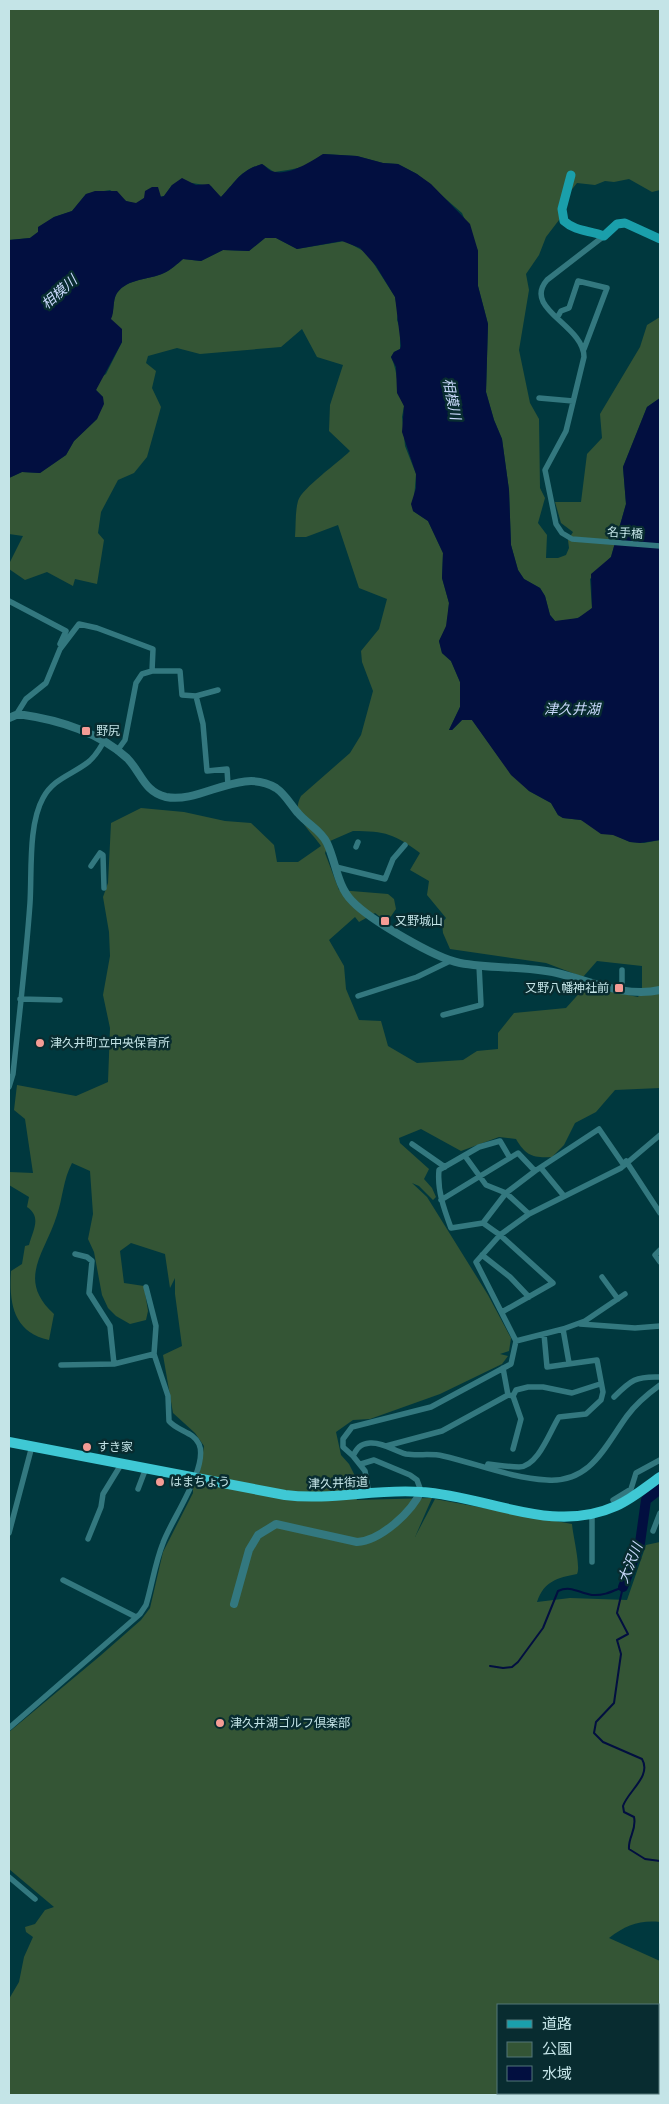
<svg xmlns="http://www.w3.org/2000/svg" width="669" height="2104" font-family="Manrope,'Noto Sans JP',sans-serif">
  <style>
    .green { fill: #345535; fill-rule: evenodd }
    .water { fill: #020f40 }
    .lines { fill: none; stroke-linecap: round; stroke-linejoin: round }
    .stream { stroke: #020f40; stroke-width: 2 }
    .river { stroke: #020f40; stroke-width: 10 }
    .minor { stroke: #33787f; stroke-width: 5.5 }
    .tertiary { stroke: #33787f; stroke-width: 8 }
    .secondary { stroke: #1a9fab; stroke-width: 9 }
    .trunk { stroke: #3fc8d4; stroke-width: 10 }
    .poi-dot { fill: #f59c95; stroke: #082c30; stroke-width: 2 }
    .labels { text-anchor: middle; stroke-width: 5; stroke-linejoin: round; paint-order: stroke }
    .street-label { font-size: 12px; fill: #c4e4e7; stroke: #082c30 }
    .poi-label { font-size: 12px; fill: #c4e4e7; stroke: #082c30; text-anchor: start }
    .water-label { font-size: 14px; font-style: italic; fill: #c8d8fa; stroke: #082c30 }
  </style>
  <rect width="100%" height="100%" fill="#00383e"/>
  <path class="green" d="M9,9h651v181l-8,2 -23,-13 -15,3 -9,-1 -10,4 -18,-2 -8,10 -10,27 -13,17 -7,18 -13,19 3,16 -10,60 11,53 9,16 1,69 5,10 -7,25 9,12 -1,23h12l8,-3 3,-7 -1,-8 5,-8 -12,-9 -6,-21h26l6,-48 15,-16 -2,-24 40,-67 7,-22 13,-8v81l-13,9 -24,60 3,37 -15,53 -21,22 2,29c-9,11 -23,13 -37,13l-5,-6 -5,-19 -5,-8 -16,-9 -6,-9 -7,-25 -2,-55 -7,-51 -8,-19 -8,-28 2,-68 -10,-38v-35l-16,-38 -45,-39 -19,-10 -15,-1 -26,-7 -33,-2 -21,13 -15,3 -14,2 -12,-8c-23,7 -26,18 -41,33l-3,-2 -7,-9 -19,-3 -20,2 -8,11 -20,2 -8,6 -10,-3 -16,-11 -24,4 -14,17 -18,6 -15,10 -1,5 -8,6 -21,2z
    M265,238h11l21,11 48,-8 22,12 28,44 3,15 -1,8 3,9v20l-6,3 -3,5c8,17 5,33 13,49l-2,11 3,29 11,28 -3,37 15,10 15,32 -1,25 7,25 -2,23 -8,15 3,12 9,8 9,21v25l-11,23h3l10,-10h10l29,40 28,31 22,12 7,12 5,3 18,2 49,22 14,1 16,-3v248l-45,2 -19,22 -21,11 -11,22 -12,12c-19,1 -26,-1 -36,-18l-17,-2 -38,14 -40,-22 -22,9 1,5 29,26 -5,10 8,9 4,9 -3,3 -14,-14 -7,-3 15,14 61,98 23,43 -2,13 -9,3 8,2 -6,8 -62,30 -70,25 -17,1 -17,12 5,23 8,9 11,22 -8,1 5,13 75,-2 -17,39 20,-38 137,25c1,12 9,43 5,50 -20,4 -33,7 -40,28l33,-4 57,2 19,-55 14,-3v380c-20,-2 -34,3 -51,16l51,23v134h-651v-96l10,-17 5,-25 9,-20 -7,-5 -1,-5 10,-3 10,-14 9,-3 -45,-38v-137l91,-76 41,-36 9,-12 13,-56 30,-59v-12h5l6,-35 -9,-13 -22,-20 -10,-58 19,-9 -7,-52v-16l-5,10 -5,-34 -34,-11 -11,8 4,32 20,3 4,25 -2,9 -16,4 -14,-8 -8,-8 -6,-13 -8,-43 -6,-13 5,-25 -3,-43 -18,-8c-9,17 -9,34 -15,52 -12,39 -41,64 -3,99l-5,26c-36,-8 -40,-37 -38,-69l11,-7 3,-18 4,-1c4,-15 13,-28 -2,-38l2,-10 -20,-12v-13l24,1 -8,-54 -11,-9 3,-25 59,11 32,-14 2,-54 -7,-33 7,-39 -1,-24 -6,-35 5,-14 3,-60 30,-15 43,4 41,9 26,2 23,22 3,17h21l23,-16c-11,-16 -31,-30 -20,-50l49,-43 11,-18 12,-44 -11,-29 -1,-11 18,-22 8,-30 -28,-11 -21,-63 -32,12h-11c1,-12 0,-25 3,-36 4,-13 40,-38 52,-50l-21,-20 1,-26 13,-40 -26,-8 -15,-28 -21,18 -81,7 -23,-6 -29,8 -2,7 10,8 -4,17 9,19 -14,50 -13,16 -16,7 -17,32 -3,21 6,7 -7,44 -22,-5 -2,7 -26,-14 -22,8 -16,-11v-5l14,-28 -14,-2v-56l13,-6 18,1 26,-18 8,-14 23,-22 6,-22 -7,-7 4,-12 6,-4 16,-32 -12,-23c5,-8 2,-18 7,-26 11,-15 32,-13 47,-20 7,-3 13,-9 19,-14l18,2 22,-11 26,1zM353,831c33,0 41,3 67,22l-10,17 19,11 -2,14 19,23 -4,5 1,10 7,16 96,14 37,14 14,-16 45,5v25l-4,6 -43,-9h-11l-18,20 -52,5 -16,20v16l-21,2 -14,9 -46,3 -29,-17 -7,-25 -22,-1 -13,-31 -2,-23 -15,-26 26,-23 4,5 16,-9 12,9 9,-13 -2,-10 -6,-5 -49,-4 -14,-37 5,-12zM498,2005h160v88h-160z"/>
  <path class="water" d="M323,154l34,2 26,7 15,1 19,10 14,10 39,40 8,27v35l10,38 -2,68 8,28 8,19 7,51 2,55 7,25 6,9 16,9 5,8 5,19 5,6 23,-3 14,-10 -1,-34 20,-17 15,-53 -3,-37 24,-60 13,-9v442l-20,3 -10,-1 -17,-7 -12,-1 -20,-14 -18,-2 -5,-3 -7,-12 -22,-12 -18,-16 -39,-55h-10l-10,10h-3l11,-23v-25l-9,-21 -9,-8 -3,-12 7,-15 3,-23 -7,-25 1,-25 -15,-32 -15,-10 -2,-7 5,-16v-14l-14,-42 2,-26 -7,-13 -1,-26 -5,-10 3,-5 6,-3 1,-3 -6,-49 -19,-31 -16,-18 -18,-7 -45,8 -21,-11h-11l-16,13 -26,-1 -22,11 -18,-2c-6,5 -12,11 -19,14 -15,7 -36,5 -47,20 -5,8 -2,18 -6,26l11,10v13l-26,48 7,7 1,7 -7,15 -23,22 -8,14 -26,18 -18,-1 -13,6v-238l21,-2 8,-6v-5l16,-10 18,-6 14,-17 9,-3h22l9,10 10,2 8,-5 1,-7 7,-4h6l3,10 3,-1 8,-11 10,-7 14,7 13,-1 12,13c15,-15 18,-26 41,-33 4,2 5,5 9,7 17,6 39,-9 52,-17z"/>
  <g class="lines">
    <path class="stream" d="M623,1587l-6,26 11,21 -11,6 4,14 -7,49 -18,19 -2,11 9,9 39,17c10,17 -14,32 -19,47l1,6 10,5c3,13 -6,20 -5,32l16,10 15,2
      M490,1666l13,2 9,-1 6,-5 25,-34 15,-37c13,-6 21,2 34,4 12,1 21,-4 31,-8"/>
    <path class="river" d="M623,1587l17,-44 6,-43 14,-11"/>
    <path class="minor" d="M604,236l-57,44c-25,29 37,45 37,77l-18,74 -21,39 11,54 6,9 10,6 88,7
      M557,318l4,-7 8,-3 9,-27 29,7 -23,61
      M539,398l34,3
      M9,601l57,30 -6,13
      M196,696l22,-6
      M16,715l10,-16 20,-16 14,-34 19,-25 18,4 56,21 -1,22
      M117,751l8,-11 11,-57 6,-9 10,-3h28l2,24 14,1 7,28 4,47 20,-2 1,16
      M356,847l2,-5
      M91,866l9,-13 3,2 1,33
      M336,867l49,12 8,-20 12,-14
      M622,991v-21
      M358,996l59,-19 33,-16
      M20,999l40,1
      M443,1015l38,-10 -2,-40
      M9,1087l4,-13c6,-57 13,-114 17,-171 2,-30 -2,-78 13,-105 10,-19 28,-23 44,-35 7,-5 12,-13 16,-20
      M412,1144l33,23
      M465,1156l21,29 20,8 23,21
      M626,1161l34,52
      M541,1168l23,28
      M441,1200l77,-47 17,18 64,-42 24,35
      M483,1223l23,-30 29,-22
      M660,1250l-5,5 5,7
      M75,1254l12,3 5,4 -3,32 21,33 4,38
      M482,1255l28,22 19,20
      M602,1277l16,22
      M502,1312l51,-29 -53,-48 -17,-12 -32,5c-7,-19 -14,-38 -12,-58l40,-23 21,-6 10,17
      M580,1324l55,4 25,-2
      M563,1329l6,34
      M516,1341l47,-12 22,-8 40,-27
      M61,1365l53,-1 40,-10 2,-28 -10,-39
      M503,1368l5,27 5,1 8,23 -8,30
      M513,1396l3,-6 12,-3h15l29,6 28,-9
      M614,1397c17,-17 22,-21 46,-20
      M386,1446l56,-15 66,-36
      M353,1456c4,-8 7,-12 17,-13 13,-1 24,8 36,11 12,2 25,-1 37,2 35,8 68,22 104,24 44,3 58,-34 80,-64 8,-11 22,-23 33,-31
      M361,1464l13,-4 36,15 7,5 4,11
      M487,1468l1,-4c10,1 21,3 31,3 19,0 31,-36 40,-50l27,-3 15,-14 2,-8 -6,-32 -50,7 -3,-33
      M138,1489l8,-21
      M369,1494l-4,-23 -12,-15 -10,-9v-8l9,-12 79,-20 80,-43 5,-23 -40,-79 24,-27 29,-21 92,-46 39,-33
      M613,1500l18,-11 5,-16 24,-13
      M653,1531l7,-18
      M9,1533l23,-87
      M88,1539l13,-32 2,-13 19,-31
      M592,1562v-48
      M63,1580l73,37
      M9,1728l131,-114 6,-9c6,-20 9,-42 17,-62 8,-23 46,-76 36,-99 -5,-12 -22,-13 -30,-23l-1,-25 -14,-42
      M9,1877l26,22"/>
    <path class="tertiary" d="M9,718l7,-3h8c35,5 76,18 103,43 14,14 17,34 39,39 35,7 75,-31 110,-9 9,6 15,17 22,25 9,11 23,17 29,30 9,19 10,43 25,58 18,19 83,57 108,62 32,6 65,3 97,10 34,8 68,25 103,17
      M234,1604l15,-54 9,-15 18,-11 81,18c23,-1 55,-30 64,-51"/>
    <path class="secondary" d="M571,175l-9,34 2,12c12,11 26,9 40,15l13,-12 8,-1 35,16"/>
    <path class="trunk" d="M9,1442l276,53c46,6 91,-7 137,-3 65,4 130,43 194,14 16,-7 30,-19 44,-29"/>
  </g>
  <g class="poi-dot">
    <rect x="81" y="726" width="10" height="10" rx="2.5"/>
    <rect x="380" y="916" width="10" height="10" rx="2.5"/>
    <rect x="614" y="983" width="10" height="10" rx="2.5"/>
    <circle cx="40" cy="1043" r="5"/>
    <circle cx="87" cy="1447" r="5"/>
    <circle cx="160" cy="1482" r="5"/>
    <circle cx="220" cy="1723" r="5"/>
  </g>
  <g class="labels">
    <g class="street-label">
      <text transform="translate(625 533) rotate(4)" y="4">名手橋</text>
      <text transform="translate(338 1483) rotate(-2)" y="4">津久井街道</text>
    </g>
    <g class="poi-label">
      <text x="96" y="735">野尻</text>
      <text x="395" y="925">又野城山</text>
      <text x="609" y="992" text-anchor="end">又野八幡神社前</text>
      <text x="50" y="1047">津久井町立中央保育所</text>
      <text x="97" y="1451">すき家</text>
      <text x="170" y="1486">はまちょう</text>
      <text x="230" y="1727">津久井湖ゴルフ倶楽部</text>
    </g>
    <g class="water-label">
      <text transform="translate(59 292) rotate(-42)" y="5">相模川</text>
      <text transform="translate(452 399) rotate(79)" y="5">相模川</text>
      <text x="572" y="714">津久井湖</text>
      <text transform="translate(630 1563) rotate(-68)" y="5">大沢川</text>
    </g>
  </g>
  <rect width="669" height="2104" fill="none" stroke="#c4e4e7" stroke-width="20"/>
  <rect x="497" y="2004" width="162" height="90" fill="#082c30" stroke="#537679"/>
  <rect x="507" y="2020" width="25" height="8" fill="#1a9fab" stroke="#537679"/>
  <text x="542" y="2029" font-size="15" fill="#c4e4e7">道路</text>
  <rect x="507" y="2042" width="25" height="15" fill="#345535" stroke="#537679"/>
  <text x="542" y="2054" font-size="15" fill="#c4e4e7">公園</text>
  <rect x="507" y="2066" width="25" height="15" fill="#020f40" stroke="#537679"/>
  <text x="542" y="2079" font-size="15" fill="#c4e4e7">水域</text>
</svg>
